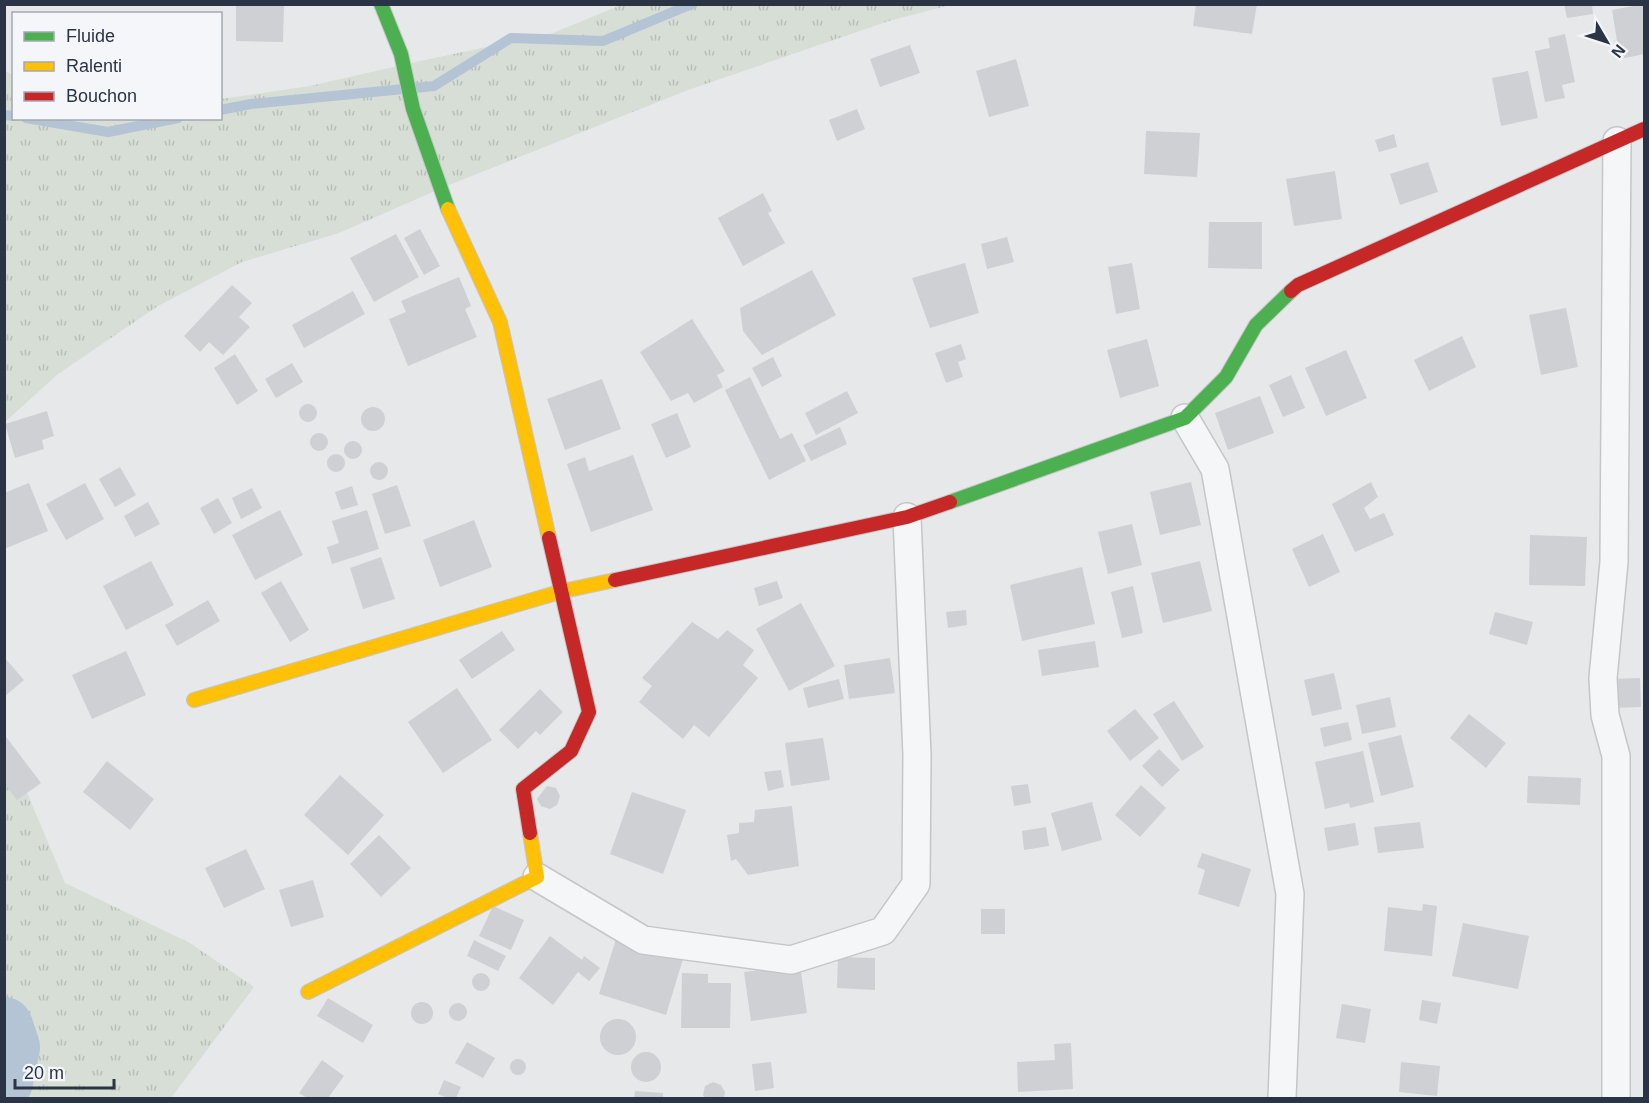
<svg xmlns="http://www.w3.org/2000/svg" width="1649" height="1103" font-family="Helvetica,sans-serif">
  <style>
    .grass { fill: url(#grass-tufts) }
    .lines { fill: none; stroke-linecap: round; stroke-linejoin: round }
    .stream { stroke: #b4c4d5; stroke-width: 10 }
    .river { stroke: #b4c4d5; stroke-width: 58 }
    .building { fill: #ced0d3 }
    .street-casing { stroke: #c4c6c8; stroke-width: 30 }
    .fast-casing { stroke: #c4c6c8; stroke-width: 16 }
    .slow-casing { stroke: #c4c6c8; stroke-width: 16 }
    .jam-casing { stroke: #c4c6c8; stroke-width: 16 }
    .street { stroke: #f5f6f7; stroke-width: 27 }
    .fast { stroke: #4caf50; stroke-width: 14 }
    .slow { stroke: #ffc107; stroke-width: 14 }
    .jam { stroke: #c62828; stroke-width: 14 }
  </style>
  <defs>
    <pattern id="grass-tufts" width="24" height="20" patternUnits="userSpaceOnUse" patternTransform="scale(1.5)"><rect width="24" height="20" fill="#d6ded6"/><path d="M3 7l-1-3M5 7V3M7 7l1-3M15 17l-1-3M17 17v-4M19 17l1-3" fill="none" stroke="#b8bfb9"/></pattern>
  </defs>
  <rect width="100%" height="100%" fill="#e6e8ea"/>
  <path class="grass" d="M621,5h329l-61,16 -201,69 -244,97 -105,46 -97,29 -84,44 -100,68 -53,48 -1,-352 9,5 1,43h206l1,-19 89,-13 101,-23 142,-30z
    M4,738l61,145 125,60 64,44 -83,111h-166z"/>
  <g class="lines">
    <path class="stream" d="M220,110l31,-6 183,-18 77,-48 92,3 89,-37
      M4,115l10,1
      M26,118l82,14 70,-14"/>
    <path class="river" d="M4,1026l7,21 -7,35"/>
  </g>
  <path class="building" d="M236,4h48l-1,38 -47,-1z
    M1196,4h61l-5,30 -59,-8z
    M1564,4h28l1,10 -26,4z
    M1644,4v50l-24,5 -8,-49z
    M1565,34l10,48 -13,3 3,13 -20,4 -10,-51 15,-3 -2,-10z
    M910,45l10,28 -40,14 -10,-28z
    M1016,59l13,47 -40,11 -13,-46z
    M1528,71l10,47 -37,8 -9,-48z
    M857,109l8,20 -28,12 -8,-21z
    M1146,131l54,2 -3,44 -53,-3z
    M1394,134l3,13 -18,5 -4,-12z
    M1428,162l10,30 -38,13 -10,-31z
    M1335,171l7,48 -48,7 -8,-47z
    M763,193l9,18 -4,2 17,30 -42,23 -25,-48z
    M1209,222h53v47l-54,-1z
    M420,229l20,37 -16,9 -20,-37z
    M396,234l23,43 -45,25 -24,-44z
    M1007,237l7,25 -27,7 -6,-25z
    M965,263l14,50 -49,15 -18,-50z
    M1132,263l8,46 -24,5 -8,-47z
    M812,270l24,45 -74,40 -19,-24 -3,-23z
    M459,277l12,29 -6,3 12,28 -69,29 -19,-47 17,-7 -5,-11z
    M232,285l20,18 -13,14 11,10 -27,28 -14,-13 -9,10 -16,-16z
    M353,291l12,23 -61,34 -12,-23z
    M1566,308l12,59 -37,8 -12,-60z
    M692,319l33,52 -8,4 6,12 -29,16 -6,-10 -17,8 -31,-49z
    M1462,336l14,31 -47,24 -15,-31z
    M1147,339l12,47 -39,12 -13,-48z
    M961,344l5,15 -8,3 5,15 -17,6 -11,-30z
    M1346,350l21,48 -41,18 -21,-48z
    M235,354l23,37 -21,14 -23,-37z
    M773,357l9,19 -20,11 -10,-19z
    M292,363l11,19 -27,16 -11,-19z
    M1291,375l14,33 -22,9 -14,-32z
    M750,377l30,62 12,-6 14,28 -37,19 -44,-90z
    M602,379l19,50 -56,21 -18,-51z
    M847,391l11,22 -42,22 -11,-22z
    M1260,396l14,37 -46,17 -13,-37z
    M299 413a9 9 0 1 1 18 0a9 9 0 1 1-18 0Z
    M361 419a12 12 0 1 1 24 0a12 12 0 1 1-24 0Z
    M47,411l7,25 -12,4 2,9 -29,9 -10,-34z
    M677,413l14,34 -25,11 -15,-34z
    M840,427l7,17 -36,17 -8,-16z
    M310 442a9 9 0 1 1 18 0a9 9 0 1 1-18 0Z
    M344 450a9 9 0 1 1 18 0a9 9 0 1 1-18 0Z
    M327 463a9 9 0 1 1 18 0a9 9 0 1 1-18 0Z
    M633,455l20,55 -62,22 -24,-68 18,-7 4,14z
    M370 471a9 9 0 1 1 18 0a9 9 0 1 1-18 0Z
    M120,467l16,28 -21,12 -16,-28z
    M1191,482l10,43 -41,10 -10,-43z
    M1371,482l7,15 -14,11 6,11 14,-6 10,22 -39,17 -23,-48z
    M29,483l19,48 -44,18v-56z
    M85,483l19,36 -38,21 -20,-36z
    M397,485l14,41 -26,8 -13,-40z
    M352,486l6,19 -17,5 -6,-18z
    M252,488l10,20 -21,11 -9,-21z
    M218,498l14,25 -18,11 -14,-26z
    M148,502l12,22 -25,13 -11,-21z
    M280,510l23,45 -48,25 -23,-45z
    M367,510l12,39 -47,15 -5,-17 12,-4 -7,-22z
    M474,520l18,47 -52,20 -17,-47z
    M1132,524l10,41 -34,9 -10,-42z
    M1323,534l17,38 -31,15 -17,-38z
    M1530,535l57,2 -2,49 -56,-1z
    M381,557l14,42 -32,10 -13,-41z
    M151,561l23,44 -48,25 -23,-44z
    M1200,561l12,50 -49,12 -12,-50z
    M1082,567l13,57 -73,17 -12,-56z
    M281,581l28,49 -19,12 -29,-49z
    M777,581l6,17 -24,8 -5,-18z
    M1133,586l10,47 -21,5 -11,-46z
    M208,600l12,21 -43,25 -12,-21z
    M801,603l34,63 -46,25 -33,-62z
    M966,610l1,15 -19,3 -2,-16z
    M1495,612l38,10 -6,23 -38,-11z
    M692,622l26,17 9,-9 27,20 -11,15 15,13 -49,59 -15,-12 -11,14 -44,-37 13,-16 -10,-8z
    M502,631l13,19 -43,29 -13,-19z
    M1095,641l4,26 -57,9 -4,-26z
    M126,651l20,44 -54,24 -20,-44z
    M4,657l20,23 -20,17z
    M890,658l5,35 -46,6 -5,-34z
    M1334,673l8,36 -30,7 -8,-36z
    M1640,678l1,29 -29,1 -1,-29z
    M839,679l5,20 -36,9 -5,-20z
    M457,688l35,52 -49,33 -35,-51z
    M540,689l23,23 -23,23 -4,-4 -18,18 -19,-19z
    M1390,697l6,30 -34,7 -6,-29z
    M1174,701l30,46 -22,14 -29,-47z
    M1135,709l24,29 -29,23 -23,-30z
    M1469,714l37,29 -20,25 -36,-30z
    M1348,722l4,18 -28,7 -4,-19z
    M4,734l37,49 -24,17 -13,-17z
    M1401,735l13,52 -33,9 -13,-53z
    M823,738l7,42 -39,6 -6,-43z
    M1159,749l21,21 -18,17 -20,-21z
    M1363,751l11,51 -24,6 -1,-5 -24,6 -10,-47z
    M107,761l47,38 -24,31 -47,-38z
    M781,770l3,17 -16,4 -4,-19z
    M340,775l44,40 -36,40 -44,-40z
    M1528,776l53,2 -1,27 -53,-2z
    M1028,784l3,19 -17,3 -3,-20z
    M1141,785l25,23 -26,29 -25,-22z
    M547,786l9,2 4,8 -3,9 -7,4 -9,-3 -4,-7z
    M632,792l54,18 -23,64 -53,-20z
    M1092,802l10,38 -40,11 -11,-38z
    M792,806l7,60 -51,9 -12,-16 -5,2 -4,-26 12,-2v-10l15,-1 1,-12z
    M1420,822l4,26 -46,5 -4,-26z
    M1355,823l4,22 -31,6 -4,-23z
    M1046,827l3,19 -25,4 -2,-19z
    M379,835l32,33 -30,29 -31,-33z
    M246,849l19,40 -41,19 -19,-40z
    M1202,853l49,16 -12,38 -41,-13 7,-24 -8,-3z
    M313,880l11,37 -33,10 -12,-37z
    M1423,904l14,2 -5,50 -48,-5 4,-44 34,4z
    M493,906l31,14 -13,30 -32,-14z
    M981,909h24v25h-24z
    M1463,923l66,13 -11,53 -66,-13z
    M550,936l32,24 2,-4 16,12 -11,13 -11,-9 -25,33 -34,-27z
    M616,939l67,20 -17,56 -67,-21z
    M474,940l32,16 -8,15 -31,-15z
    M838,957l37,1v32l-38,-2z
    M800,965l7,48 -56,8 -7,-49z
    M472 982a9 9 0 1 1 18 0a9 9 0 1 1-18 0Z
    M682,973l26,1v9h23l-1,45h-49z
    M328,998l45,27 -10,18 -46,-27z
    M1422,1000l19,3 -4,21 -18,-4z
    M411 1013a11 11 0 1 1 22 0a11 11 0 1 1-22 0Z
    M449 1012a9 9 0 1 1 18 0a9 9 0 1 1-18 0Z
    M1342,1004l29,5 -6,34 -29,-5z
    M600 1037a18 18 0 1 1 36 0a18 18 0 1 1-36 0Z
    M467,1042l28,16 -12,20 -28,-15z
    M1071,1043l2,46 -55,3 -1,-30 38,-2 -1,-16z
    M631 1067a15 15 0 1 1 30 0a15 15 0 1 1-30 0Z
    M510 1067a8 8 0 1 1 16 0a8 8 0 1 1-16 0Z
    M322,1060l22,16 -16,22h-21l-8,-5z
    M771,1062l3,26 -19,3 -3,-27z
    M1401,1062l39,4 -3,30 -38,-4z
    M444,1080l17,7 -5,11h-9l-9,-4z
    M713,1082l8,3 4,7 -1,6h-19l-2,-3 2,-9z
    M635,1091l28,2v5h-29z"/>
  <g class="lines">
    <g class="street-casing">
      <path id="street" d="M1185,418l30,51 75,425 -8,204
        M537,877l106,63 148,20 92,-29 33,-47 1,-129 -10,-238
        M1616,1098v-342l-11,-41 -2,-37 11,-116 3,-421"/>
    </g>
    <g class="fast-casing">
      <path id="fast" d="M381,4l20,50 12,55 35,100
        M950,502l235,-84 41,-41 30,-52 35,-34"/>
    </g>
    <g class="slow-casing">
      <path id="slow" d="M448,209l52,113 49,216
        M194,700l369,-109 52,-11
        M308,992l229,-115 -7,-44"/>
    </g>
    <g class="jam-casing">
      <path id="jam" d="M1291,291l7,-6 346,-156
        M615,580l292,-63 43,-15
        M530,833l-7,-44 48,-38 18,-39 -40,-174"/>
    </g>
    <use href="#street" class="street"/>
    <use href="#fast" class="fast"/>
    <use href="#slow" class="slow"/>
    <use href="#jam" class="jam"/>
  </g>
  <rect width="1649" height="1103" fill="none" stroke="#2b3445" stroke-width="12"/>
  <rect x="12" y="12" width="210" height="108" fill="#f4f6f9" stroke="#a4a8b1" stroke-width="1.5"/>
  <rect x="24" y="32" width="30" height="9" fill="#4caf50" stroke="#a4a8b1" stroke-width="1.5"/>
  <text x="66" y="42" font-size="18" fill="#2b3445">Fluide</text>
  <rect x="24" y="62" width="30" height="9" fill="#ffc107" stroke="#a4a8b1" stroke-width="1.5"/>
  <text x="66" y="72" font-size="18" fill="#2b3445">Ralenti</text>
  <rect x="24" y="92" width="30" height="9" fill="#c62828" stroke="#a4a8b1" stroke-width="1.5"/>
  <text x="66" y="102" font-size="18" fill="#2b3445">Bouchon</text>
  <g transform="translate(1607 42) rotate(129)" stroke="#f4f6f9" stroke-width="4.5" paint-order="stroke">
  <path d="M0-4.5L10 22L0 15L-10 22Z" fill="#2b3445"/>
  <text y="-9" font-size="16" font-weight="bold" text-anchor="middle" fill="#2b3445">N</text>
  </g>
  <path d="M15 1079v9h99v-9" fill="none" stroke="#2b3445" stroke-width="3"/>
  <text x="24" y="1079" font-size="18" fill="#2b3445" stroke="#f4f6f9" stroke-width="4.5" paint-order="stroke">20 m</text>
</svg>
